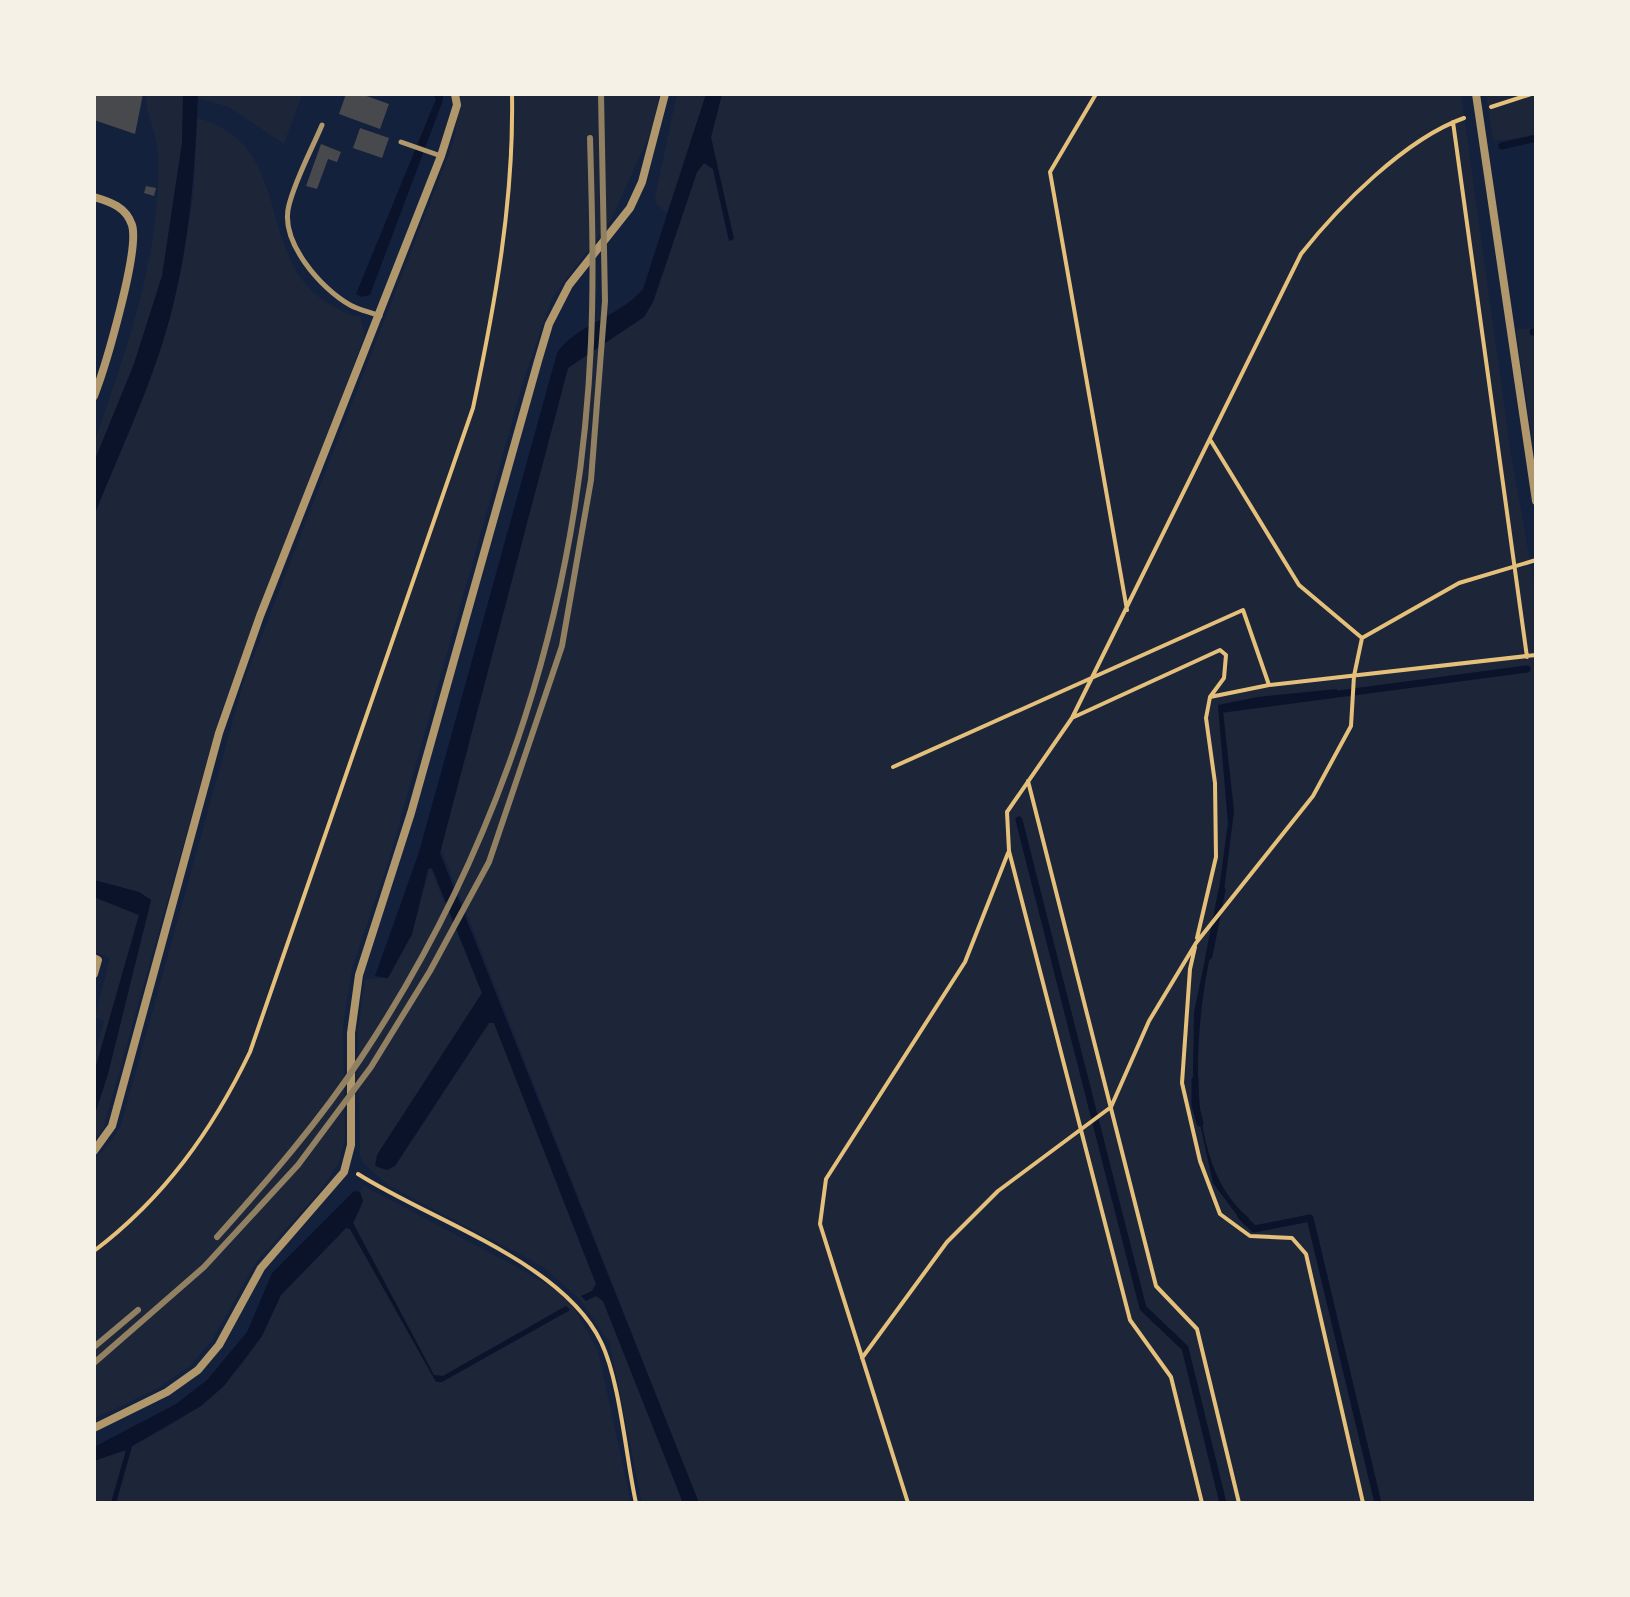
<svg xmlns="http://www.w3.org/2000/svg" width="1630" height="1597" font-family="Merriweather,serif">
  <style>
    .green { fill: #1d2539; fill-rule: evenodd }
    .water { fill: #0b132b }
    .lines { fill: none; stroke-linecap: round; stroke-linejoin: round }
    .stream { stroke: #0b132b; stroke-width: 7 }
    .building { fill: #48494c }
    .path { stroke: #e5c07b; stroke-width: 4 }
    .service { stroke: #b1986c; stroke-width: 5 }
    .minor { stroke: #b1986c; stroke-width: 8 }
    .rail { stroke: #918062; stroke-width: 6 }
  </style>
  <rect width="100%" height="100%" fill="#14213d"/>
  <path class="green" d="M146,94h37l-1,49 -20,133 -28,88 -40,98v-18c32,-95 68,-189 64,-291 -1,-20 -12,-37 -12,-59z
    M198,94h104l-18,50 -55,-37 -31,-9z
    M461,94h198l-6,33 -42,93 -59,78 -28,81 -135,481 -37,108 -9,58 2,113 -6,23 -18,28 -64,71 -45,79 -22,26 -32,22 -64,31v-259l19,-21 8,-14 122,-441 211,-543z
    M677,94h29l-39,119 -11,-9 -1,-7z
    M722,94h739l50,361 25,138v910h-837l-259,-657 128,-478 85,-65 44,-131 7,-9 9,6 15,71 -17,-103zM1337,689v3l-80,11 -34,9 11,99 -11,86h-5l10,-74 -10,-118 40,-8z
    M1486,94h50v42l-43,5z
    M197,118c100,26 56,144 134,187 10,6 18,11 29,11l5,19 -145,380 -117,414 -9,11v-23l14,-43 43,-174 -12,-8 -45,-12v-364l76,-198 23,-119z
    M1536,328v136l-20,-135z
    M430,867l52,126 -105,162 112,-132h5l102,261 -4,7 -10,5h18l3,5 80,202h-41l-32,-159 -30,-45 -38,-33 -152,-80 -25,-21 -5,-10 -2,-125 7,-51 23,-1 24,-44z
    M94,897l45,18 -45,158v-16l10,-36 -9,-4 15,-59 -16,-6z
    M364,1186l147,78 41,23 21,19 25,45 33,152h-515l16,-56 52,-30 56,-50 22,-31 19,-41 65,-67 4,1 88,153 132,-72 -4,-4 -123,70 -9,-1 -81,-152 9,-17 -2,-14z
    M120,1449l6,4 -15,50h-17v-42z"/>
  <path class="water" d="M183,94h15c-3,75 -8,150 -28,223 -18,68 -50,134 -76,199v-54l40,-98 28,-88 20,-133z
    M433,94h10v6l-73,195 -8,2 -6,-3 80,-195z
    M706,94h16l-11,43 23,102 -5,2 -16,-72 -9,-6 -7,9 -44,130 -9,15 -76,51 -128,485 259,650h-16l-80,-202 -7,-5 -10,5 -5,-5 11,-5 4,-7 -102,-261h-5l-94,143 -8,4 -12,-4 2,-11 105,-162 -50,-125 -4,1 -16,65 -24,44 -13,-2 44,-124 138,-499c19,-29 63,-36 86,-64z
    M1337,689v4l-80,10 -34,9 11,99 -11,87 -5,-1 10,-74 -10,-118 40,-8z
    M94,880l45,12 12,8 -43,174 -14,43v-44l45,-158 -45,-18z
    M1212,947c-17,76 -31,216 37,271l-4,8 -32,-43 -15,-68 -5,-42 1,-61 13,-62z
    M354,1191l6,1 3,9 -10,22 81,152 9,1 123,-70 4,4 -128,72h-6l-86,-153 -4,-1 -65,67 -19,41 -38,50 -23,20 -69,40 -16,57h-5l15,-53 -32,11v-14l82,-43 31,-24 40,-48 25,-59z"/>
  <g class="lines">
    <path class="stream" d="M1502,146l34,-8
      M1533,332h3
      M1224,709l303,-40
      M1019,820l124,488 42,40 38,155
      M1209,956l13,-66
      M1195,1080v25l5,18
      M1241,1216l13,13 56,-11 68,285"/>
  </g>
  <path class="building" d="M94,94h49l-8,40 -41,-14z
    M346,94h15l28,10 -9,25 -41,-15z
    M360,128l29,10 -7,20 -29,-10z
    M321,144l20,8 -4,10 -9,-3 -11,30 -11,-3z
    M146,186l10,2 -2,8 -10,-3z"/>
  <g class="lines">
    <path class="path" d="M1096,94l-46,78 77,438
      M1491,107l40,-13
      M1453,122l74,535
      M1362,638l97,-55 77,-23
      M1210,697l59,-12
      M1074,717l146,-67 6,5 -2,23 -14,19 -4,21 9,65 1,74 -19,81
      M893,767l350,-157 26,75 267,-30
      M1028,781l128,505 41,43 42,174
      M1195,947l-5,22 -8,114 18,78 20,53 30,22 42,2 14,16 57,249
      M358,1174c74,47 205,88 243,168 19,39 25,116 35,161
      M94,1251c70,-53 118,-120 156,-199l223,-644c22,-104 41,-207 39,-314
      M862,1358l85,-116 51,-51 113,-84 38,-86 47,-78 117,-147 38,-70 3,-50 8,-38 -63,-53 -88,-144
      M908,1503l-88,-279 6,-45 139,-217 43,-109
      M1202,1503l-31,-126 -41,-57 -121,-469 -2,-39 65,-94 229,-464c38,-48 104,-115 163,-136"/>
    <path class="service" d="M322,125c-11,26 -26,53 -33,80 -10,36 32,84 61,100 9,5 20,7 30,11
      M401,142l40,14"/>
    <path class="minor" d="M1476,94l60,407
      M94,197c17,5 32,10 38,28 8,25 -27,143 -38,171
      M94,958l4,2 -4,14
      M94,1151l18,-25 107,-393 41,-117 181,-460 16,-51 -2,-11
      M94,1428l73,-36 31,-22 21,-25 42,-77 83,-96 7,-27v-112l8,-58 52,-162 127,-452 11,-37 20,-39 61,-77 12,-26 23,-88"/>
    <path class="rail" d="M217,1237c51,-57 102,-115 144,-179 142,-214 219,-458 230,-715 3,-68 1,-137 -1,-205
      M94,1347l44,-37
      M94,1363l110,-96 94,-102 73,-98 59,-96 59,-109 73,-216 29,-166 14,-179 -4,-207"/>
  </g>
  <rect width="1630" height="1597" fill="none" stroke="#f6f1e7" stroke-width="192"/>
</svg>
